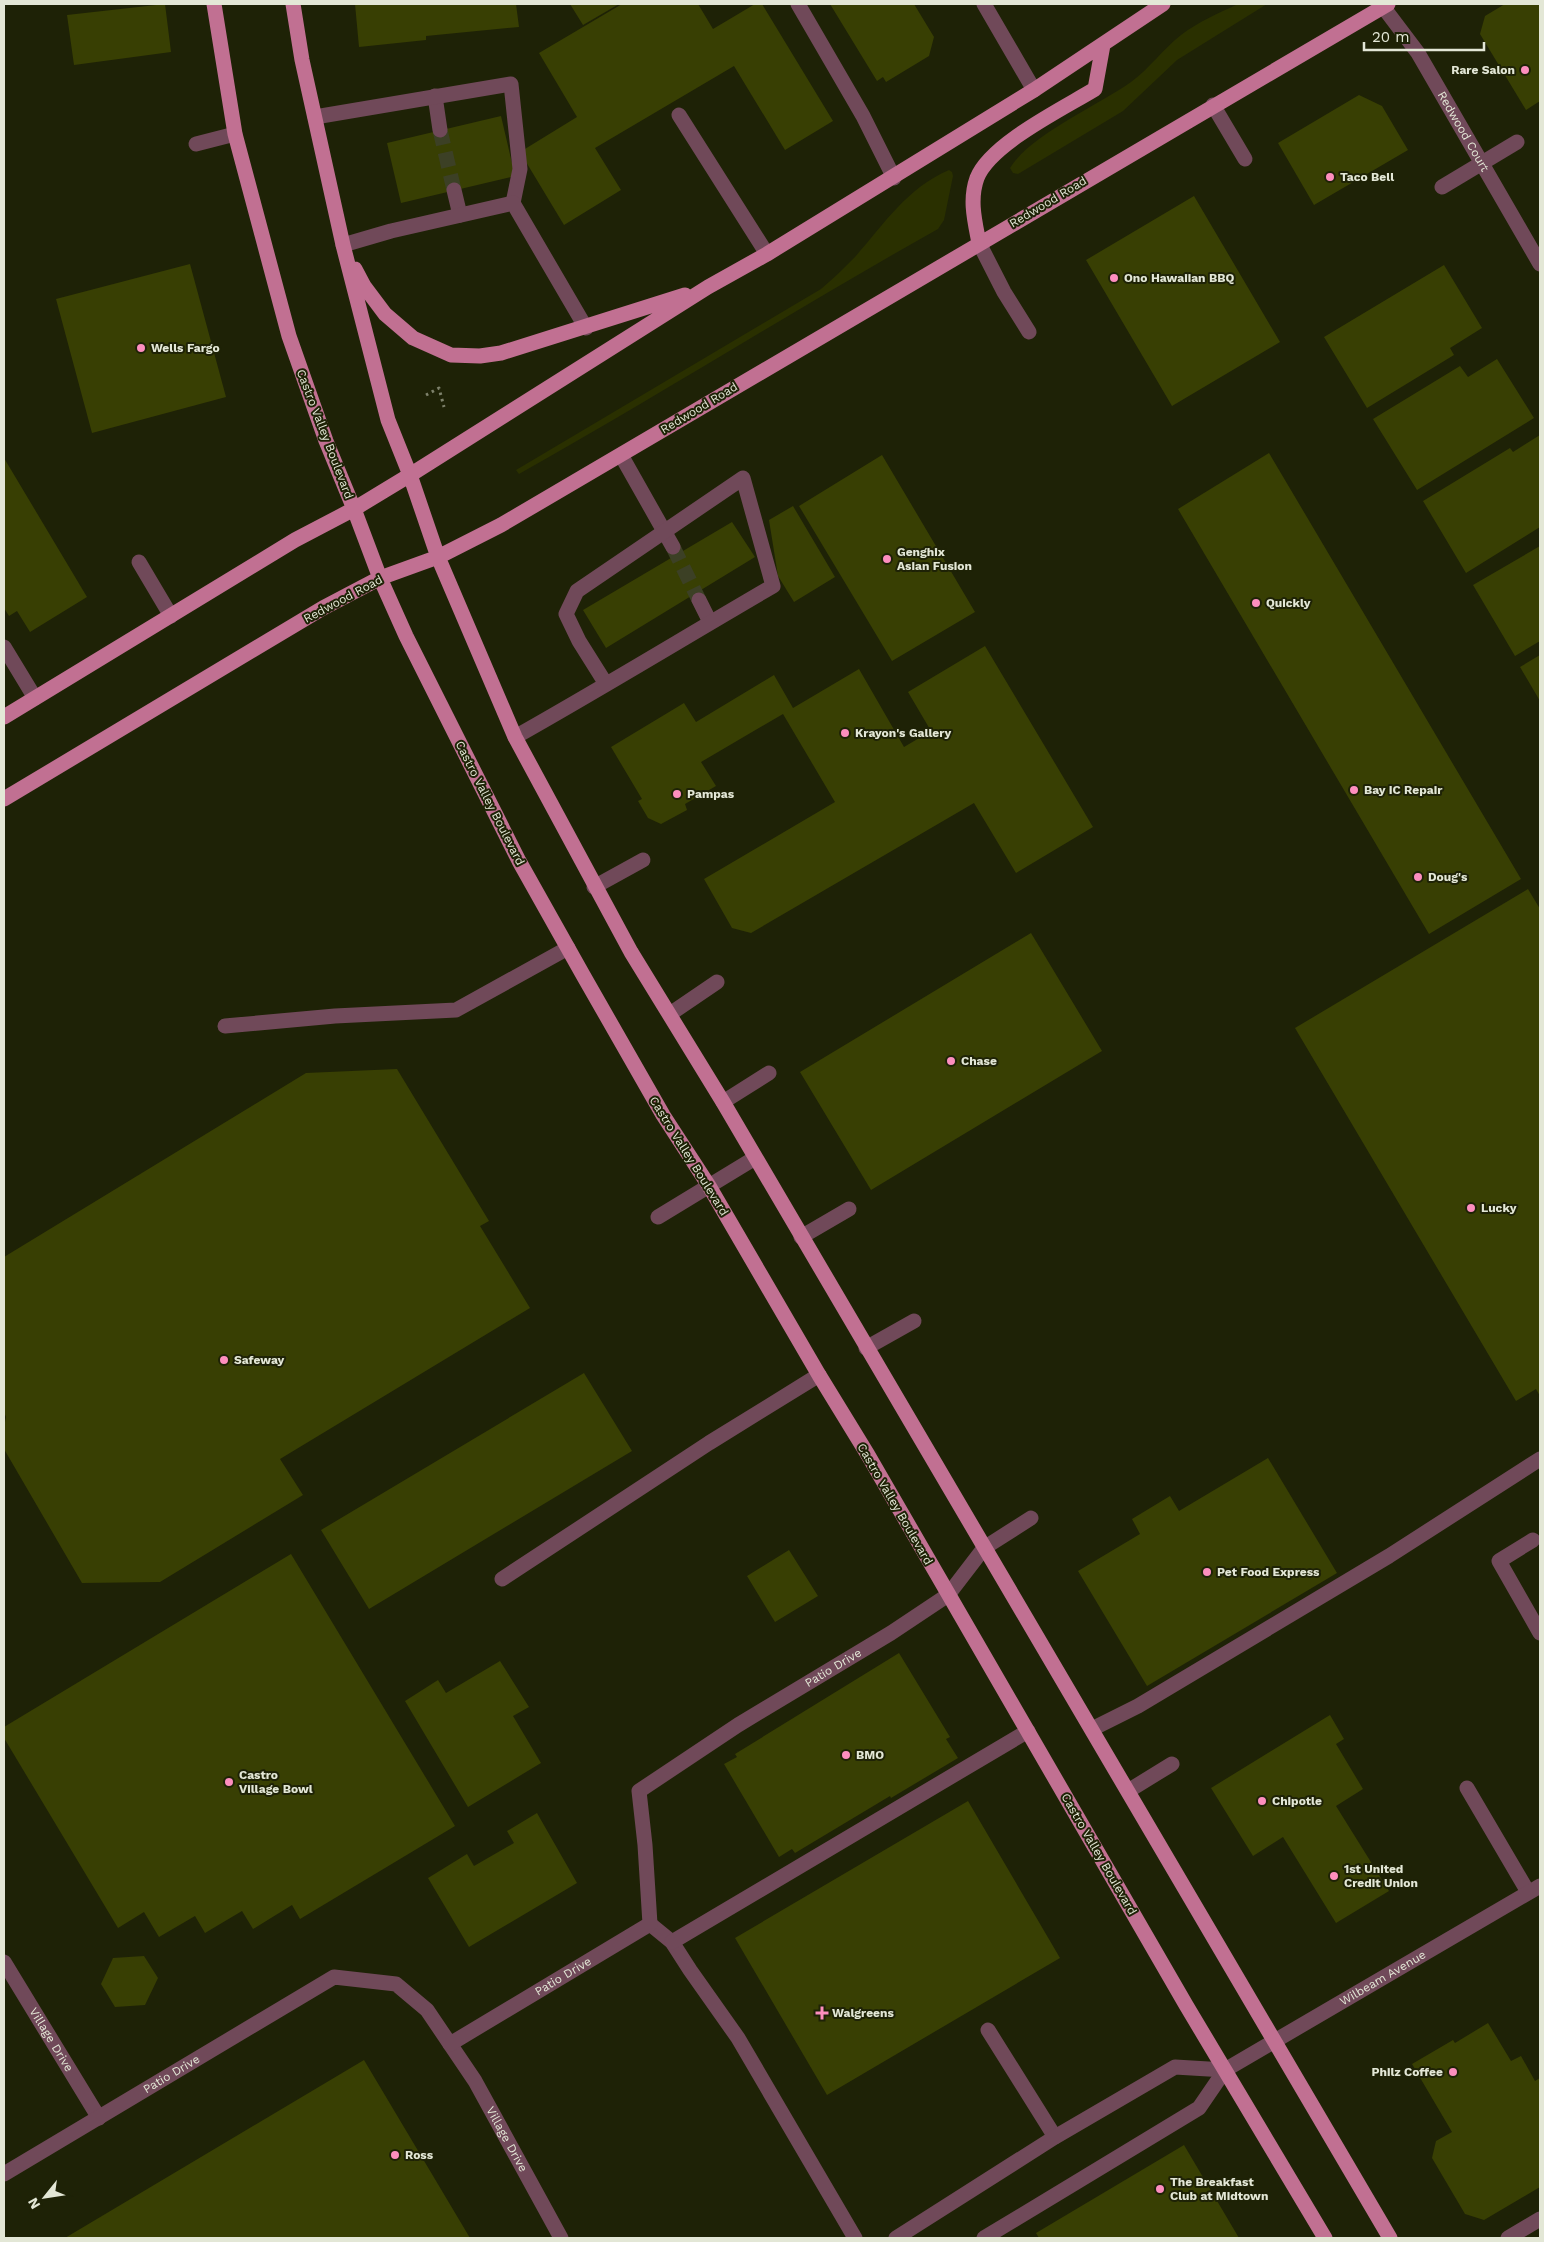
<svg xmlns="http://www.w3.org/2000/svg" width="1544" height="2242" font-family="'Work Sans',sans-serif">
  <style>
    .green { fill: #2a3000 }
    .building { fill: #383f03 }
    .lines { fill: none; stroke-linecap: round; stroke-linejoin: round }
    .minor-tunnel { stroke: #3c4025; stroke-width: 15; stroke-dasharray: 15 8; stroke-linecap: butt }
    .path { stroke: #7e826b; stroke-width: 3; stroke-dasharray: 2.5 4; stroke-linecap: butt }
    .minor { stroke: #704959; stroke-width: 15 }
    .major { stroke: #c17092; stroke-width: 15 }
    .poi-dot { fill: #fd8ebe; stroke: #1e2206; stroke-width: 2 }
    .labels { text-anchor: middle; stroke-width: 4; stroke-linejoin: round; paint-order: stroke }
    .poi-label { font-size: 12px; font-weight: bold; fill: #e3e7d6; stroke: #1e2206; text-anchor: start }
    .street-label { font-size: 12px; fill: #e3e7d6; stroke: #1e2206 }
  </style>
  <rect width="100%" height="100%" fill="#1e2206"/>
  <path class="green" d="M1238,4h29l-90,56 -54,51 -105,63 -5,-1 -3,-5c20,-33 87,-62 121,-86 18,-13 32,-33 50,-47 17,-13 38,-22 57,-31z
    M949,170l3,2 1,4 -9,44 -6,9c-141,79 -278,166 -419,245l-3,-4 305,-181c12,-10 23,-21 34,-32 29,-33 52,-69 94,-87z"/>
  <path class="building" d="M165,4l6,48 -97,13 -7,-50z
    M355,4h161l3,23 -93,9v4l-67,7z
    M570,4h49l-36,21z
    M622,4h76l15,25 42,-25h7l71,117 -48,29 -51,-84 -139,82 26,42 -57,35 -44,-73 57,-35 -38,-64z
    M830,4h84l20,33 -5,19 -43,26 -3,-5 -6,4z
    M1505,4h35v97l-14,9 -46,-76 5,-18z
    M1359,95l23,11 26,44 -94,55 -36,-62z
    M501,116l14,60 -114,27 -14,-60z
    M1194,196l86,146 -108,64 -86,-146z
    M190,264l36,133 -134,36 -36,-134z
    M1444,265l38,63 -32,20 4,7 -87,53 -43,-71z
    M1497,359l37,59 -117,72 -44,-71 87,-53 8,11z
    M1540,435v92l-74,46 -43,-72 87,-53 3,4z
    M1269,453l252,426 -92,55 -251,-425z
    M882,455l93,157 -83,49 -93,-155z
    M4,458l83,139 -57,35 -13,-21 -8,5 -5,-8z
    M793,506l42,71 -41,25 -16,-26 -9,-56z
    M732,522l23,35 -149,91 -23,-38z
    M1540,546v95l-25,15 -42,-71z
    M985,646l108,181 -77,46 -42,-70 -223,130 -19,-5 -28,-49 131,-77 -52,-88 -82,48 15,24 -31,18 2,6 -26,14 -13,-6 -10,-17 4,-2 -31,-52 73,-44 12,19 78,-47 19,33 66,-39 45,78 27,-16 -23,-39z
    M1540,655v46l-20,-34z
    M1528,889l12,20v487l-4,-7 -20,12 -221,-373z
    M1031,933l71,118 -231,139 -71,-118z
    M397,1069l92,152 -9,5 50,82 -250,151 23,36 -143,87 -78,1 -78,-134v-22l2,-10 -2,-5v-155l302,-184z
    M584,1373l48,78 -263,158 -48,-79z
    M1268,1458l69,115 -190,113 -69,-115 62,-37 -8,-15 38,-23 9,15z
    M789,1550l29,46 -43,26 -28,-46z
    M291,1554l164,272 -155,93 -8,-14 -39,24 -11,-18 -37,22 -10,-17 -36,21 -15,-25 -26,16 -114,-190v-11z
    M899,1653l51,84 -4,2 12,19 -67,40 -1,-2 -95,57 -3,-4 -13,8 -55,-93 13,-7 -2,-3z
    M500,1661l29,46 -16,9 28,47 -73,44 -63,-106 33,-21 8,13z
    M1330,1715l14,24 -8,5 27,45 -27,17 53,85 -53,32 -53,-86 -30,19 -42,-68z
    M968,1801l92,157 -233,137 -92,-157z
    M537,1813l40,70 -108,64 -41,-69 39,-24 7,12 40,-23 -7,-12z
    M144,1956l14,22 -13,27 -30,2 -14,-23 12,-26z
    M1488,2023l23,38 10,-5 14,25 5,-3v109l-56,33 -19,-6 -33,-56 4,-17 16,-9 -40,-68 41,-24 2,3z
    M364,2060l106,178h-405z
    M1184,2145l55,93h-200l-3,-5z"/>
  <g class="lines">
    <path class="minor-tunnel" d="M440,130l14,60
      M673,547l26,53"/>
    <path class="path" d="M426,395l13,-7 5,19"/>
    <g class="minor">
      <path d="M798,4l65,112 31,62"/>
      <path d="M984,4l50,86"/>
      <path id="s1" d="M1381,4l37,49 122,211"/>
      <path d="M435,96l5,34"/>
      <path d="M1213,105l32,54"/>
      <path d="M679,115l88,139"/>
      <path d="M315,117l196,-33 9,85 -7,34"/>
      <path d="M196,144l39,-10"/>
      <path d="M1442,187l75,-45"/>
      <path d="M454,190l6,25"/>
      <path d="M979,243l25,49 25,40"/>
      <path d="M343,245l48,-14 122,-28 73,125"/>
      <path d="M621,455l52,92"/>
      <path d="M139,562l32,54"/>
      <path d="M699,600l11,22"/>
      <path d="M4,647l31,51"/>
      <path d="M515,737c87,-49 172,-101 258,-151l-30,-108 -166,113 -11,23 13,27 27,43"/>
      <path d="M594,887l49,-27"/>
      <path d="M670,1014l47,-32"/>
      <path d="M225,1026l110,-10 121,-6 112,-62"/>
      <path d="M723,1102l46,-29"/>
      <path d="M658,1217l97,-59"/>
      <path d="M801,1237l48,-28"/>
      <path d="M866,1348l48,-27"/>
      <path d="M1533,1540l-34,21 41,72"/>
      <path d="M502,1579l207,-136 110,-68"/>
      <path d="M1092,1729l46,-23 251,-150 151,-97"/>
      <path d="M1467,1788l61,104"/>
      <path d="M1128,1791l44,-27"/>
      <path d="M650,1924l22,18 18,28 48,68 117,200"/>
      <path d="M672,1942l356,-211"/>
      <path id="s2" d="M4,1962l95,156"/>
      <path d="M988,2030l67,107"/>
      <path id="s3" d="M450,2044l25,37 86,157"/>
      <path id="s4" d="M4,2174l330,-197 62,7 31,26 23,34 200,-120 -5,-79 -6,-54 99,-66 153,-92 57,-38 36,-47 47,-30"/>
      <path d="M896,2238l159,-101 120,-70 50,3"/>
      <path id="s5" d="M984,2238l215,-130 26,-38 315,-184"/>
      <path d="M1508,2238l32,-19"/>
    </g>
    <path class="major" d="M214,4l21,130 54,202 37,105 28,68 26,69 26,58 113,225 64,114 80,140 46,71 110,189 49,80 318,550 139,233
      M293,4l9,56 41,185 45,175 22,55 28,82 77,180 116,215 92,150 667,1136
      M979,243c-4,-21 -10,-43 -2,-65 13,-34 87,-70 118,-89l8,-44
      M355,269l9,17 21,28 28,24 38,17 29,1 21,-3 184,-58
      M4,717l291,-177 59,-31 56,-34 298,-188 59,-33 267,-164 129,-86
      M4,799l319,-191 57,-30 58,-21 63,-32 887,-521"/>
  </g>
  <g class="poi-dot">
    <circle cx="1525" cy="70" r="5"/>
    <circle cx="1330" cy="177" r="5"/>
    <circle cx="1114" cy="278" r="5"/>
    <circle cx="141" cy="348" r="5"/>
    <circle cx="887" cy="559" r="5"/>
    <circle cx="1256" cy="603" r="5"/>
    <circle cx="845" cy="733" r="5"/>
    <circle cx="1354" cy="790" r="5"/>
    <circle cx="677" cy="794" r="5"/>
    <circle cx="1418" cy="877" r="5"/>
    <circle cx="951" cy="1061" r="5"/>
    <circle cx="1471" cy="1208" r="5"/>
    <circle cx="224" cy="1360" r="5"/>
    <circle cx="1207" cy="1572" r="5"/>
    <circle cx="846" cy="1755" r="5"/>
    <circle cx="229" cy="1782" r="5"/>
    <circle cx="1262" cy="1801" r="5"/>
    <circle cx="1334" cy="1876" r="5"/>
    <path d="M819.5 2005.5h5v5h5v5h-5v5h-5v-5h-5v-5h5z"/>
    <circle cx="1453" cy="2072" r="5"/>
    <circle cx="395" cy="2155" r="5"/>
    <circle cx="1160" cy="2189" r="5"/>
  </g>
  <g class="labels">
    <g class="poi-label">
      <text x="1515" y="74" text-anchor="end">Rare Salon</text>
      <text x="1340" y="181">Taco Bell</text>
      <text x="1124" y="282">Ono Hawaiian BBQ</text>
      <text x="151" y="352">Wells Fargo</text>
      <text x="897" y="556">Genghix<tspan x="897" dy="14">Asian Fusion</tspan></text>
      <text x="1266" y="607">Quickly</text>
      <text x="855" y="737">Krayon's Gallery</text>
      <text x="1364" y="794">Bay IC Repair</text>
      <text x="687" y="798">Pampas</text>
      <text x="1428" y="881">Doug's</text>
      <text x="961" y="1065">Chase</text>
      <text x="1481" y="1212">Lucky</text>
      <text x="234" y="1364">Safeway</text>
      <text x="1217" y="1576">Pet Food Express</text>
      <text x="856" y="1759">BMO</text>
      <text x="239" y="1779">Castro<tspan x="239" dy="14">Village Bowl</tspan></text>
      <text x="1272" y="1805">Chipotle</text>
      <text x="1344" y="1873">1st United<tspan x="1344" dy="14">Credit Union</tspan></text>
      <text x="832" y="2017">Walgreens</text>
      <text x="1443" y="2076" text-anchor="end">Philz Coffee</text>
      <text x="405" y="2159">Ross</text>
      <text x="1170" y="2186">The Breakfast<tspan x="1170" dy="14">Club at Midtown</tspan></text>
    </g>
    <g class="street-label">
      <text dy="4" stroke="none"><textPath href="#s1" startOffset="152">Redwood Court</textPath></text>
      <text transform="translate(1048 202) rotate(-31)" y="4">Redwood Road</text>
      <text transform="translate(699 408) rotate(-31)" y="4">Redwood Road</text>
      <text transform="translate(325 434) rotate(69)" y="4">Castro Valley Boulevard</text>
      <text transform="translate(343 599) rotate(-28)" y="4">Redwood Road</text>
      <text transform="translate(490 803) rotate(63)" y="4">Castro Valley Boulevard</text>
      <text transform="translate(689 1156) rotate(58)" y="4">Castro Valley Boulevard</text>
      <text transform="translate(895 1504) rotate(60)" y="4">Castro Valley Boulevard</text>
      <text dy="4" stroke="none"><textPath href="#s4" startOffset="1125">Patio Drive</textPath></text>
      <text transform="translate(1099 1854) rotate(60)" y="4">Castro Valley Boulevard</text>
      <text dy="4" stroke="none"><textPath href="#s4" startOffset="660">Patio Drive</textPath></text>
      <text dy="4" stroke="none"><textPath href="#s5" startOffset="480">Wilbeam Avenue</textPath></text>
      <text dy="4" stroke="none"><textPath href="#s2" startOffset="91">Village Drive</textPath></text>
      <text dy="4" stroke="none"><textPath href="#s4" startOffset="195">Patio Drive</textPath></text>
      <text dy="4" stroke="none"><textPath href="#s3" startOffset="111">Village Drive</textPath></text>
    </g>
  </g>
  <rect width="1544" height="2242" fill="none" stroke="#e3e7d6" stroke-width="10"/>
  <g transform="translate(45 2197) rotate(240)" stroke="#1e2206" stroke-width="4" paint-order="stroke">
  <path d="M0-4L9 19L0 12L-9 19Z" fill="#e3e7d6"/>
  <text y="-8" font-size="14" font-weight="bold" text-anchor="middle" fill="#e3e7d6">N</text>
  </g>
  <path d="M1364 42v8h120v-8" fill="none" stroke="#e3e7d6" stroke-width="2.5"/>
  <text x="1372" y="42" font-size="15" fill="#e3e7d6" stroke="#1e2206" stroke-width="4" paint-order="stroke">20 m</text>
</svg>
